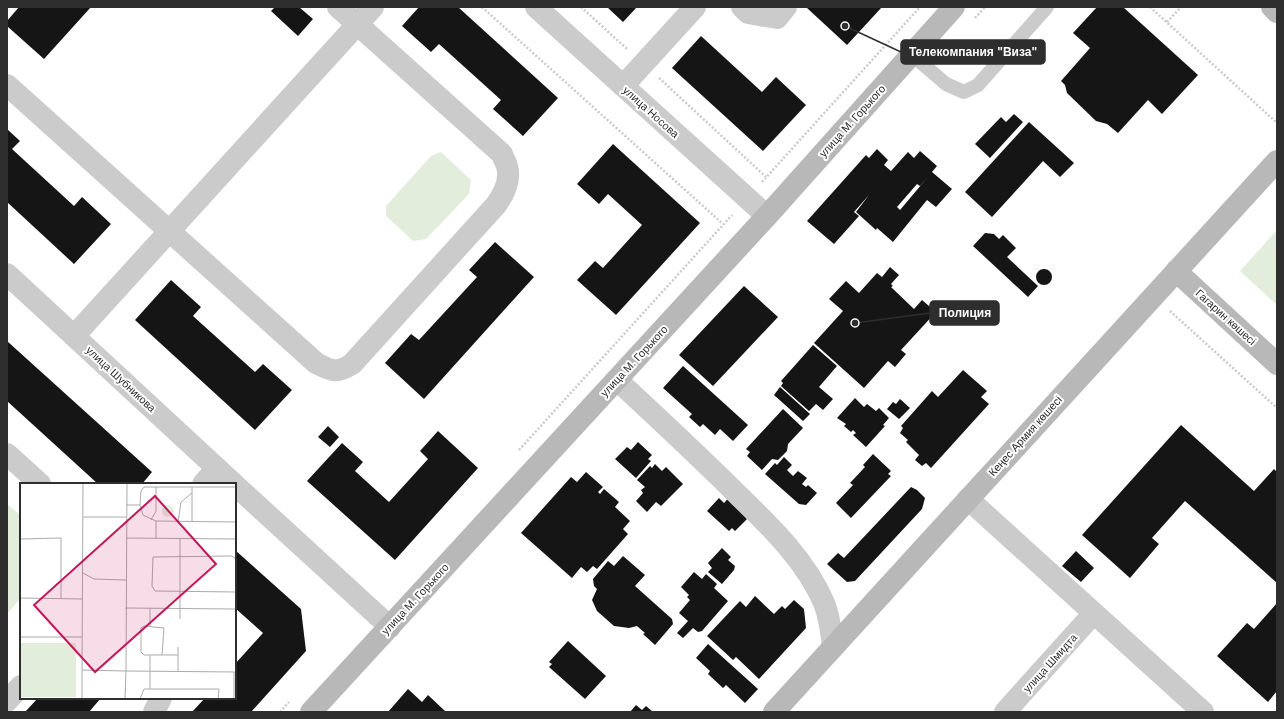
<svg xmlns="http://www.w3.org/2000/svg" width="1284" height="719" font-family="Arial,sans-serif">
  <style>
    .green { fill: #e3eddb }
    .building { fill: #151515; fill-rule: evenodd }
    .lines { fill: none; stroke-linecap: round; stroke-linejoin: round }
    .path { stroke: #cbcbcb; stroke-width: 2.5; stroke-dasharray: 2 2; stroke-linecap: butt }
    .lane { stroke: #cbcbcb; stroke-width: 14 }
    .street { stroke: #cbcbcb; stroke-width: 22 }
    .secondary { stroke: #b8b8b8; stroke-width: 22 }
    .labels { text-anchor: middle; stroke-width: 4; stroke-linejoin: round; paint-order: stroke }
    .street-label { font-size: 11px; fill: #2e2e2e; stroke: #fff }
    .inset-road { fill: none; stroke: #ababab; stroke-width: 1 }
    .view { fill: #c2185b; fill-opacity: 0.15; stroke: #c2185b; stroke-width: 2 }
    .inset-edge { fill: none; stroke: #2e2e2e; stroke-width: 2 }
    .leader { fill: none; stroke: #2e2e2e; stroke-width: 1.5 }
    .callout-dot { fill: #2e2e2e; stroke: #fff; stroke-width: 1.5 }
    .callout { fill: #2e2e2e; stroke: #2e2e2e; stroke-width: 1.5 }
    .callout-label { font-size: 12px; text-anchor: middle; font-weight: bold; fill: #fff }
  </style>
  <rect width="100%" height="100%" fill="#fff"/>
  <path class="green" d="M441,152l30,28 -2,14 -43,45 -13,2 -27,-25v-10l45,-50z
    M1277,230v75l-37,-34z
    M7,504l14,12v82l-14,16z"/>
  <path class="building" d="M19,7h72l-47,52 -37,-33v-5z
    M275,7h24l14,12 -15,17 -27,-25z
    M419,7h39l100,91 -35,38 -30,-27 8,-9 -62,-56 -8,8 -29,-26z
    M607,7h30l-14,15z
    M808,7h74l-35,38 -40,-37z
    M1097,7h26l75,68 -36,39 -14,-14 -30,33 -11,-9 -11,-3 -29,-28 -2,-8 -4,-4 29,-33 -17,-15z
    M701,36l61,56 14,-15 30,28 -43,46 -91,-83z
    M1014,114l9,8 -33,36 -15,-14 26,-27 5,5z
    M1029,122l45,41 -14,14 -17,-16 -51,56 -27,-25z
    M7,129l13,12 -8,8 62,57 8,-9 29,27 -37,40 -67,-62z
    M613,144l87,79 -84,92 -39,-35 18,-19 8,7 39,-43 -34,-31 -9,10 -22,-20z
    M877,149l11,11 -4,5 7,6 17,-19 6,6 6,-7 17,15 -5,6 20,17 -16,18 -9,-7 -34,42 -16,-14 -1,2 -20,-18 13,-17 -15,17 5,4 -25,28 -27,-23 59,-66 3,3zM927,178l-27,32 -3,-3 20,-23 3,2z
    M985,233l9,1 5,5 4,-4 13,13 -9,9 31,29 -10,11 -55,-51z
    M495,242l39,35 -110,122 -39,-36 26,-29 8,6 58,-63 -8,-7z
    M890,267l9,8 -8,9 2,2 -2,1 23,22 8,-9 14,12 -35,38 5,4 -11,13 -7,-6 -24,27 -50,-45 29,-32 -14,-12 17,-18 13,12 18,-20 5,4z
    M1036 277a8 8 0 1 1 16 0a8 8 0 1 1-16 0Z
    M171,280l30,27 -8,9 62,56 8,-8 29,26 -37,40 -120,-110z
    M744,286l34,31 -65,69 -34,-31z
    M7,341l145,131 -10,12h-44l-91,-83z
    M813,345l24,21 -18,21 14,12 -10,11 -7,-6 -7,7 -28,-25 2,-3 -2,-2z
    M683,366l65,59 -15,16 -13,-12 -5,6 -12,-11 -3,3 -11,-10 3,-3 -29,-26z
    M963,370l24,21 -6,6 8,7 -58,64 -5,-5 -4,3 -7,-6 4,-5 -13,-13 2,-2 -8,-7 3,-5 -2,-2 31,-35 6,6z
    M780,387l30,27 -7,7 -29,-26z
    M855,398l9,9 3,-3 9,7 3,-3 10,10 -6,7 2,1 -19,21 -13,-12 3,-2 -3,-3 -2,2 -7,-6 2,-2 -9,-6z
    M900,399l10,9 -11,11 -12,-10 6,-7 3,2z
    M783,409l20,19 -15,16 -1,7 -9,9 -6,-1 -10,11 -15,-14 3,-4 -4,-3z
    M1181,425l73,66 20,-22 3,3v111l-92,-82 -33,37 7,6 -29,34 -48,-43z
    M328,426l11,11 -9,10 -12,-10z
    M438,431l40,37 -83,92 -88,-79 35,-38 21,19 -8,9 34,31 39,-43 -8,-8z
    M638,442l14,13 -4,4 3,2 -15,17 -21,-19 12,-12 4,3z
    M873,454l18,17 -3,3 3,2 -40,42 -15,-15 17,-18 -3,-2 15,-16 -2,-2z
    M784,457l8,8 -5,5 6,6 5,-5 9,7 -5,6 4,3 2,-2 9,8 -11,12 -7,-1 -34,-30 10,-11 2,2z
    M655,464l7,7 4,-4 17,17 -22,22 -5,-4 -9,10 -11,-11 7,-8 -2,-3 4,-3 -8,-7 13,-14 2,2z
    M586,472l17,15 -5,5 2,2 4,-5 15,13 -4,5 15,14 -7,8 5,5 -31,35 -4,-3 -6,6 -6,-5 -9,11 -51,-45 50,-56 6,5z
    M911,487l6,3 8,8 -3,11 -67,72 -8,1 -20,-18 11,-11 6,5z
    M731,495l16,24 -12,12 -3,-3 -3,3 -22,-20 12,-13 5,5z
    M722,548l9,9 -3,3 7,6 -1,4 -12,14 -14,-12 4,-4 -4,-5z
    M235,550l66,59 5,42 -55,61h-59l13,-14h30v-34l28,-31 -28,-25z
    M1076,551l18,17 -13,14 -19,-16z
    M623,556l22,19 -10,11 37,33 1,5 -18,21 -12,-11 2,-1 -8,-7 -8,2 -15,-2 -17,-15 -5,-11 5,-11 -3,-3 -1,-7 15,-18 6,5z
    M694,572l8,7 4,-5 11,10 -3,4 14,13 -26,30 -4,1 -5,-4 -10,10 -6,-5 11,-12 -9,-8 11,-13 -3,-3 2,-2 -8,-8z
    M755,596l19,18 8,-8 3,3 9,-9 10,9 2,19 -47,51 -23,-22 -3,3 -26,-24 33,-35 6,6z
    M1277,603v88l-9,11 -51,-46 30,-33 7,6z
    M568,641l38,35 -21,23 -36,-32 3,-3 -3,-2z
    M708,644l50,45 -13,14 -19,-18 -3,3 -15,-14 2,-3 -14,-13z
    M408,689l14,13 6,-7 18,17h-58z
    M38,698h63l-12,14h-64z
    M636,705l6,5 4,-4 7,6h-23z"/>
  <g class="lines">
    <path class="path" d="M482,7l241,217
      M581,7l46,42
      M1150,7l127,116
      M975,18l10,-11
      M1167,22l14,-15
      M659,78l107,99
      M762,182l158,-175
      M1170,311l107,97
      M519,450l213,-235
      M280,712l9,-10"/>
    <path class="lane" d="M911,54l35,30 18,8 14,-7 69,-78"/>
    <path class="street" d="M536,7l231,209
      M742,7l6,6 29,5 9,-11
      M7,85l309,278c16,8 20,11 36,1l144,-159c8,-11 15,-25 11,-39 -1,-4 -4,-8 -5,-12l-164,-147
      M623,86l72,-79
      M7,274l227,210
      M74,336l299,-329
      M617,380c41,38 83,77 123,117 32,31 66,64 84,106 6,14 7,29 9,44
      M7,454l33,30
      M203,484l14,-16
      M235,485l155,142
      M968,499l235,213
      M7,701l14,-15
      M154,712l7,-14
      M1005,712l89,-99"/>
    <path class="secondary" d="M1272,7l5,5
      M1176,271l101,93
      M311,712l456,-496 187,-209
      M774,712l503,-551"/>
  </g>
  <g class="labels">
    <g class="street-label">
      <text transform="translate(651 112) rotate(42)" y="4">улица Носова</text>
      <text transform="translate(852 121) rotate(-48)" y="4">улица М. Горького</text>
      <text transform="translate(1226 317) rotate(42)" y="4">Гагарин көшесі</text>
      <text transform="translate(634 361) rotate(-47)" y="4">улица М. Горького</text>
      <text transform="translate(121 379) rotate(43)" y="4">улица Шубникова</text>
      <text transform="translate(1025 436) rotate(-48)" y="4">Кеңес Армия көшесі</text>
      <text transform="translate(415 599) rotate(-47)" y="4">улица М. Горького</text>
      <text transform="translate(1050 663) rotate(-48)" y="4">улица Шмидта</text>
    </g>
  </g>
  <g transform="translate(20 483)">
    <rect width="216" height="216" fill="#fff"/>
    <path d="M142 28a6 6 0 1 1 12 0a6 6 0 1 1-12 0ZM0,160h56v54h-56z" fill="#e3eddb"/>
    <path class="inset-road" d="M63,0l-1,187 44,1 1,-188M172,4v35M216,4h-92l-3,4 -1,14 3,10 13,6 80,1M106,22h14M63,34h43M131,37l5,-9v-24M136,38v17M158,39l3,-20 11,-9M106,55l110,1M0,56l41,-1v61M216,76l-4,-3 -79,1 -1,29 3,5 81,1M63,90l11,6 32,1M0,115l63,1M105,125l111,1M160,136v-81M124,143l20,2 -2,27h-18l-3,-3v-24zM130,143v-18M0,154h62M142,172h16M62,187v29M158,188v-24M130,206v-34M105,216l1,-28 110,1M120,216l4,-10h75l-1,10M214,216v-27"/>
    <path class="view" d="M135,13l61,68 -121,108 -61,-67z"/>
    <rect width="216" height="216" class="inset-edge"/>
  </g>
  <path class="leader" d="M845 26L901 52M855 323L930 313"/>
  <g class="callout-dot">
    <circle cx="845" cy="26" r="4"/>
    <circle cx="855" cy="323" r="4"/>
  </g>
  <g class="callout">
    <rect x="901" y="40" width="144" height="24" rx="4"/>
    <rect x="930" y="301" width="69" height="24" rx="4"/>
  </g>
  <g class="callout-label">
    <text x="973" y="56">Телекомпания "Виза"</text>
    <text x="965" y="317">Полиция</text>
  </g>
  <rect width="1284" height="719" fill="none" stroke="#2e2e2e" stroke-width="16"/>
</svg>
